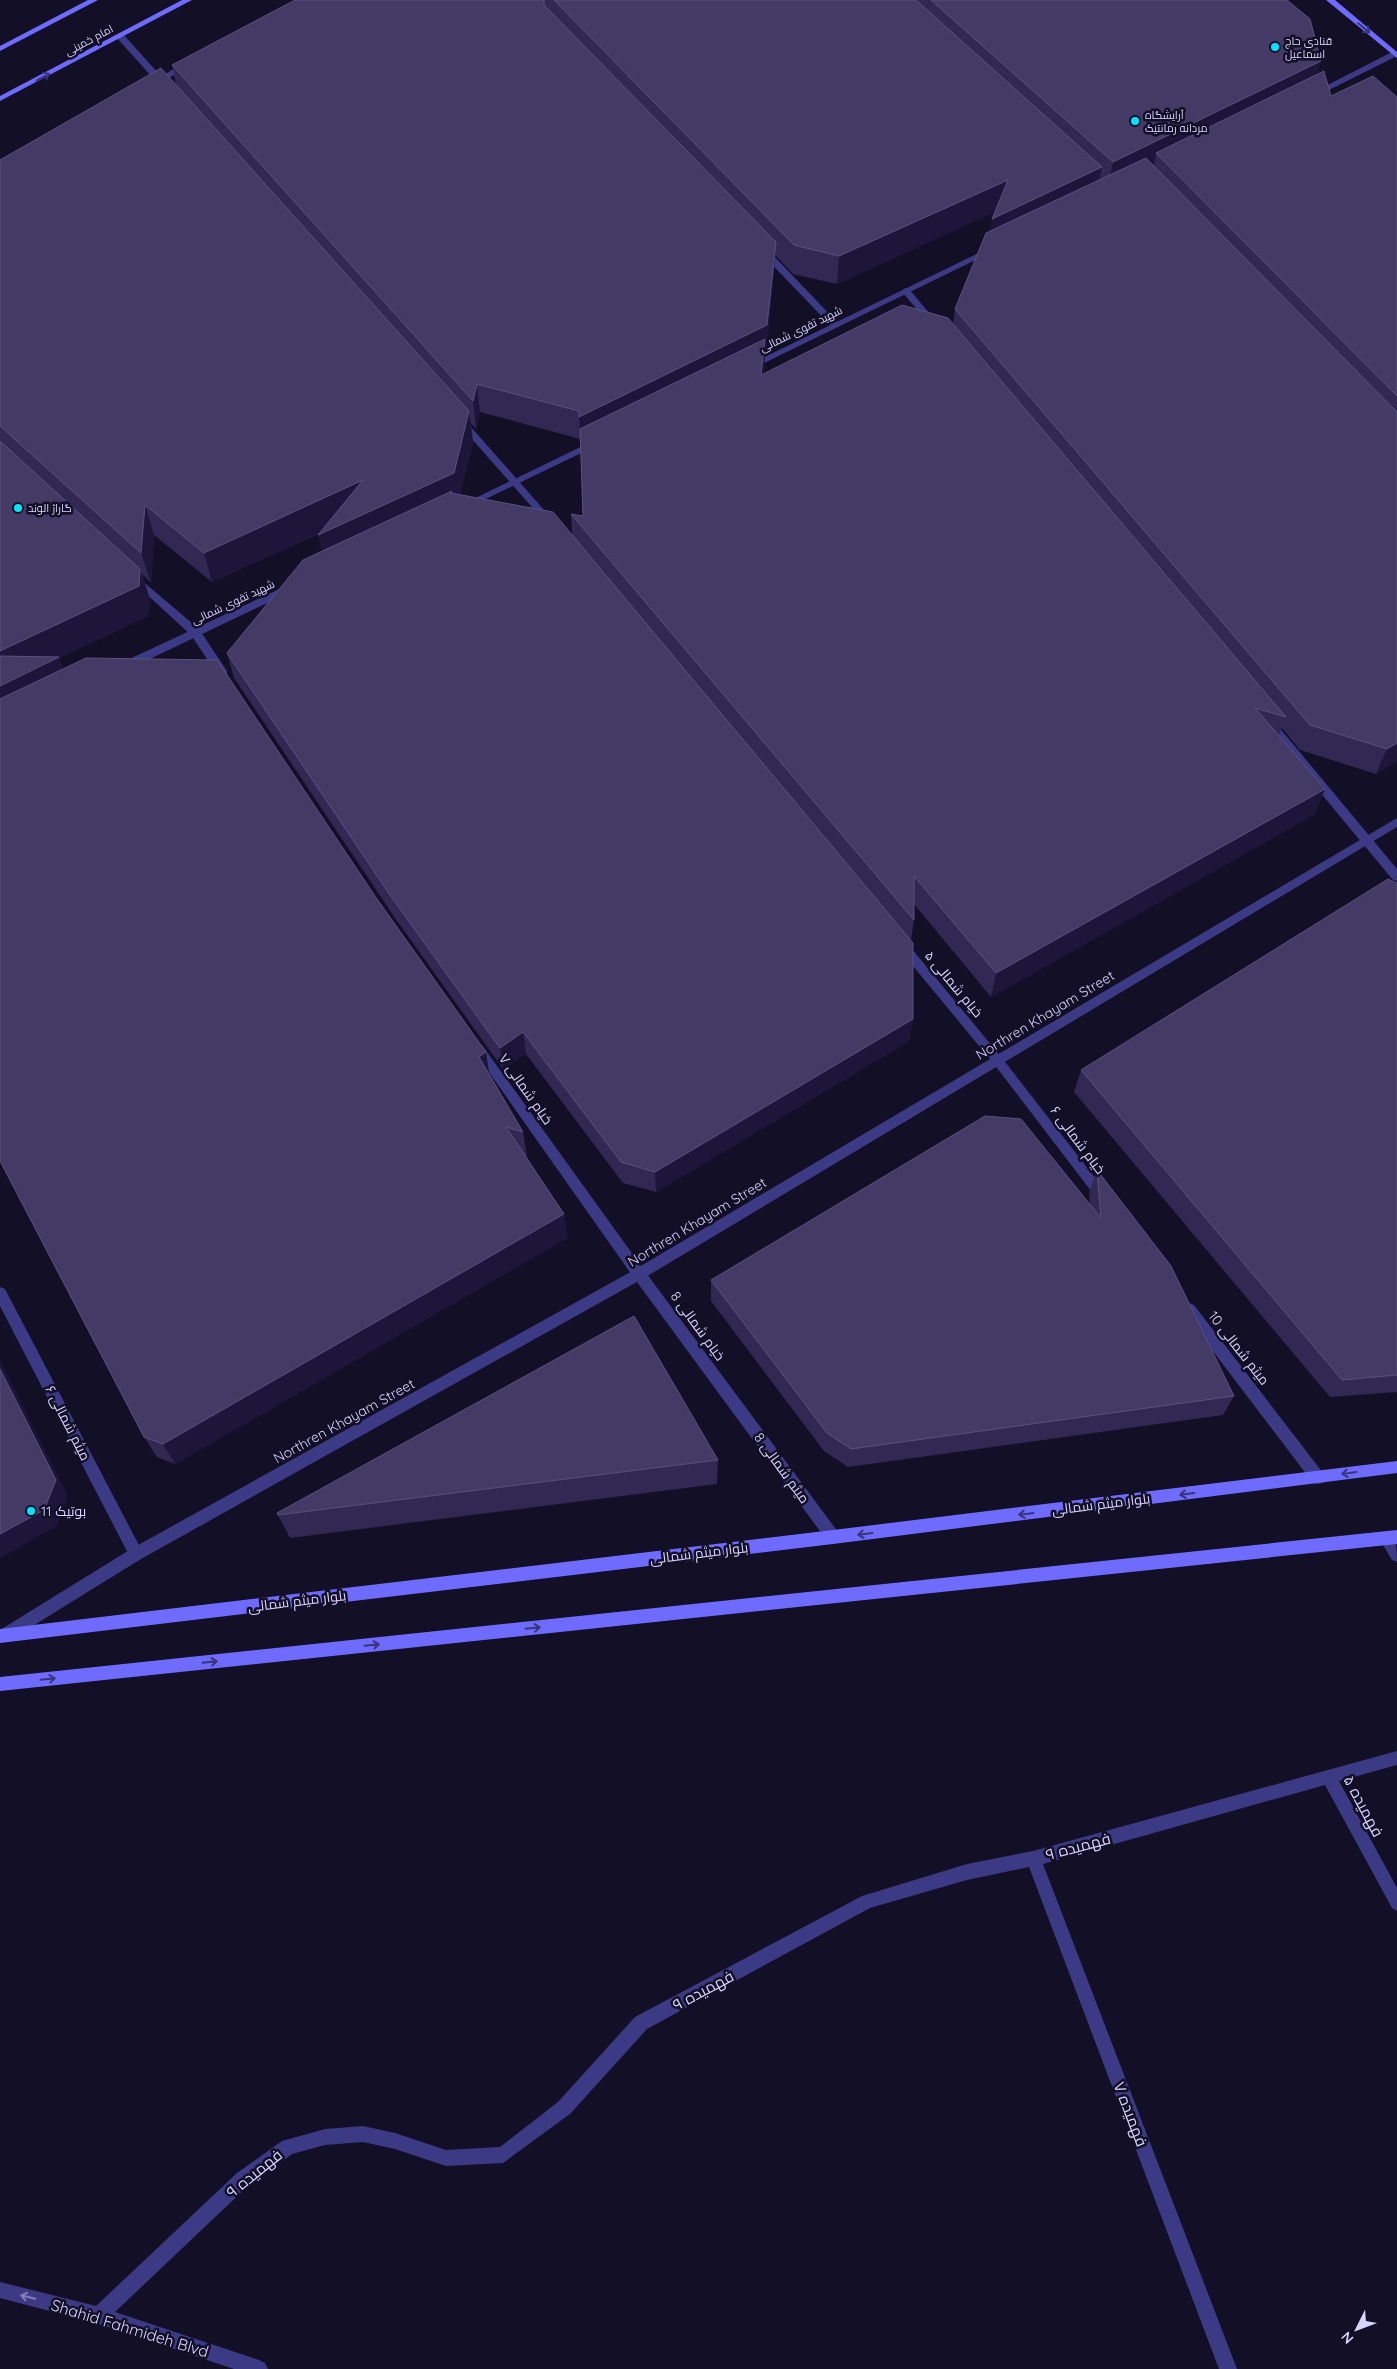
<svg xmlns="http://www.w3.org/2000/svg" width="1397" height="2369" font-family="Quicksand,Cairo,sans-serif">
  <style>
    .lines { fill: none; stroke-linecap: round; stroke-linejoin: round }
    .service { fill: #3d3a85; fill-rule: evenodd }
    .minor { fill: #3d3a85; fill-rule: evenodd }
    .tertiary { fill: #3d3a85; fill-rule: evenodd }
    .secondary { fill: #6f6bff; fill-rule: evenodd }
    .wall { fill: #312854; fill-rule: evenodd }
    .shaded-wall { fill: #1d163a }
    .building { fill: #433a66; stroke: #5a527e }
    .oneway { stroke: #38347d }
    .oneway2 { stroke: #837fbc }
    .poi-dot { fill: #00e5ff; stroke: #130f26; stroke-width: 2 }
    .labels { text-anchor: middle; stroke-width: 5; stroke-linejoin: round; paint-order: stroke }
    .far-street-label { font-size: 11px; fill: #d9d4ff; stroke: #130f26 }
    .far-poi-label { font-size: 11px; fill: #d9d4ff; stroke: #130f26; text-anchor: start }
    .street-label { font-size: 14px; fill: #d9d4ff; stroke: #130f26 }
    .poi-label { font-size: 14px; fill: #d9d4ff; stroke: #130f26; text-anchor: start }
    .near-street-label { font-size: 16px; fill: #d9d4ff; stroke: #130f26 }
  </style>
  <rect width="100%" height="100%" fill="#130f26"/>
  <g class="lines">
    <path class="service" d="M185,62l7,2 -36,22 -7,-2z"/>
    <path class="minor" d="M117,34h6l44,49v4h-6l-44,-49z
      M761,249h6l71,74v4h-6l-71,-74z
      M906,288l3,1 27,32v4h-6l-27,-32v-4z
      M460,417l3,1 89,101v4h-6l-89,-101 -2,-2z
      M134,574l65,55 28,42v6h-8l-28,-42 -61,-56v-4z
      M1269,719l4,1 124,149v12l-4,-1 -128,-154 -1,-3z
      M903,941l4,2 95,115 104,134 2,4 -2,4 -4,1 -4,-1 -104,-136 -95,-115 -2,-3 2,-3z
      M478,1043l4,2 162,225 194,262 2,5 -2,5 -5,2 -5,-2 -194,-264 -160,-227 -2,-3 2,-3z
      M0,1287l5,2 136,260 2,5 -2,5 -5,2 -5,-2 -131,-253z
      M1189,1303l5,2 129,168 2,5 -2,5 -5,1 -5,-1 -129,-170 -1,-4 1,-4z
      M1386,1531c11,5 11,19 11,31l-5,-2 -13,-22 2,-5z
      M1397,1751v14l-58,16 58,107v23l-5,-3 -67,-123 -282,79 194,505h-18l-190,-502 -62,13 -97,28 -223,121 -77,85 -67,49 -57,3 -51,-17 -32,-7 -38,3 -33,9 -43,31 -134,127 144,48 6,3 3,6h-34l-135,-45 -99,-26v-16l96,24 141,-133 45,-32 43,-12 38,-3 32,7 51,17 54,-3 58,-45 77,-85 227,-121 105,-32 66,-13z"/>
    <path class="tertiary" d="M1392,52h5v4l-80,40 -7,-2z
      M987,249l7,2 -242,118 -3,1 -5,-3z
      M595,440l5,3 -2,2 -129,62h-6l-2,-2z
      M290,584l4,2v4l-163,78h-8l-1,-3 1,-3z
      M1397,818v9l-753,451 -503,281 -131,81 -5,2 -5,-2v-10l131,-81 503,-279z"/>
    <path class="secondary" d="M88,0h10l-98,51v-5z
      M182,0h10l-192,101v-5z
      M1326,0h9l62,52v6z
      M1397,1461v12l-564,71 -833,99v-14l833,-99z
      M1397,1530v14l-1397,147v-14z"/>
  </g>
  <path class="wall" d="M295,0h992l30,74 14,22 66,1v664l-21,13 -76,-24 -18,-22 -3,7 36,79 -324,183 -77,-93v16l-3,20 2,79 -4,22 -253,151 -33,-9 -97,-129 -23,15 -108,-151 -161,-240 -7,-25 95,-102 -4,-16 2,-2 -108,49 -58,-47 -3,48 -9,-9 8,25 -2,17 -89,42 4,11 427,406 33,57 4,25 -2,-1 39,58 3,24 -392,226 -18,-7 -13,-20 -144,-276v-1001l176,-75 -4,-20zM994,212l-4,20 -35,77 -2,16 -190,49 2,-20h1l8,-84 1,-15 18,19 44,10zM480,412l100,27 3,77 -12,-2 1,21 -112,-40 13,-53 -2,-19 5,6z
    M1397,883v509l-67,5 -256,-305 7,-22z
    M1097,1170l137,226 -11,19 -375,52 -24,-16 -113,-150v-21l379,-76 -1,-12z
    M718,1460l-1,24 -427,54 -12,-23z"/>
  <path class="shaded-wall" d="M1321,61l-7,28 -158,64 -2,14 -47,23 6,-28z
    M1102,167l-5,28 -109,52 4,-28z
    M1008,180l-4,28 -167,76 2,-28z
    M776,242l-2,28 -8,84h-1l-5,48 -179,42 -2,-27z
    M477,384l3,28 -4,17 -3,-28z
    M469,411l4,31 -15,61 -133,62 -7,-30z
    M363,480l6,30 -157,72 -8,-29z
    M145,505l9,30 -3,48 -10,-30z
    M140,569l10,30 -2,17 -89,42 11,28 -70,35v-70z
    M1397,743v18l-21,13 11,-25z
    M1325,789l-10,25 -324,183 5,-24z
    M913,1019l-4,22 -253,151 -1,-20z
    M523,1032l3,22 -23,15 -3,-21z
    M486,1052l4,26 -11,-21z
    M564,1214l3,24 -392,226 -12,-20z
    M0,1360l68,136 -11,30 -57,32z"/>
  <path class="building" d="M295,0h249v5l232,237 -9,83 -188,92v-6l-102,-27 -4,17 -301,-336z
    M554,0h362l186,167 -110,52 16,-39 -169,76 -45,-11z
    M931,0h356l23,19 11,42 -208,101z
    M161,68l308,343 -15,62 -136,62 45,-55 -159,73 -59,-48 -4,48 -141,-127v-266z
    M1324,71l7,25 42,-20 24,21v299l-241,-243z
    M1146,158l251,254v331l-10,6 -77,-24 -355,-416 31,-76z
    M902,305l46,13 338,399 -31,-9 70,81 -329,184 -82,-97v44l-343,-406 12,2 -3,-87 185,-90 -4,36z
    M0,441l140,128 -1,17 -139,65z
    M452,491l-1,2 102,19 360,431v76l-258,153 -34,-10 -98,-130 -23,16 -110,-153 -163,-242 76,-93z
    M0,656l59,1 -59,29z
    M86,658l131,2 160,239 109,153 -7,5 44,75 -17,-5 58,87 -401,230 -19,-7 -144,-276v-462z
    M1388,879l9,4v492l-55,5 -261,-310z
    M985,1116l36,3 80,99 -4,-48 74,96 63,130 -383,53 -24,-16 -116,-153z
    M634,1316l84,144 -440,55 -1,-2z
    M0,1369l56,111 -12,30 -44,24z"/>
  <defs><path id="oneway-shaft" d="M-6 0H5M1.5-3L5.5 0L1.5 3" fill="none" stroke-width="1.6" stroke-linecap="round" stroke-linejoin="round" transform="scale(1.25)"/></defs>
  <g class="oneway">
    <use href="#oneway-shaft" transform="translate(1364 28) rotate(40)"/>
    <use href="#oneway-shaft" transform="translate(43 77) rotate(-28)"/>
    <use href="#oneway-shaft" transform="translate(1349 1473) rotate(172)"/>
    <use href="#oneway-shaft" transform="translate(1187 1494) rotate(173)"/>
    <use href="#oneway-shaft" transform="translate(1026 1514) rotate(173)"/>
    <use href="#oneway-shaft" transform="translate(865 1534) rotate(173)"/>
    <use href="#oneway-shaft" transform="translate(533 1628) rotate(-6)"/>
    <use href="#oneway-shaft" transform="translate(372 1645) rotate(-6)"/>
    <use href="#oneway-shaft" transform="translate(210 1662) rotate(-6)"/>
    <use href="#oneway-shaft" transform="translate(48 1679) rotate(-6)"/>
  </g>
  <use class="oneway2" href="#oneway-shaft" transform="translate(28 2297) rotate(-166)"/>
  <g class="poi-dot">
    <circle cx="1275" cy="47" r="5"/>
    <circle cx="1135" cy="121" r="5"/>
    <circle cx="18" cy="508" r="5"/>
    <circle cx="31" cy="1511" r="5"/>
  </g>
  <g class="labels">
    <g class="far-street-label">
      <text transform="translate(89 40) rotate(-28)" y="4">امام خمینی</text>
      <text transform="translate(801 329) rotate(-26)" y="4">شهید تقوی شمالی</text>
      <text transform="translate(233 602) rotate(-25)" y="4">شهید تقوی شمالی</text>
    </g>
    <g class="far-poi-label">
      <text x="1285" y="45">قنادی حاج<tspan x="1285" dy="13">اسماعیل</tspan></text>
      <text x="1145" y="119">آرایشگاه<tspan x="1145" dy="13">مردانه رمانتیک</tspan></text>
      <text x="28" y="512">گاراژ الوند</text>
    </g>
    <g class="street-label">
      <text transform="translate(954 984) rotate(50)" y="5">خیام شمالی ۵</text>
      <text transform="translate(1045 1015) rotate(-31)" y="5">Northren Khayam Street</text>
      <text transform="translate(526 1089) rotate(55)" y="5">خیام شمالی ۷</text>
      <text transform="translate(1078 1140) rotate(53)" y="5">خیام شمالی ۶</text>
      <text transform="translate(697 1222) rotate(-31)" y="5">Northren Khayam Street</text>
      <text transform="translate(698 1326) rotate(54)" y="5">خیام شمالی 8</text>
      <text transform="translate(1239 1348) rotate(52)" y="5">میثم شمالی 10</text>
      <text transform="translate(344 1421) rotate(-29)" y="5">Northren Khayam Street</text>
      <text transform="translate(68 1423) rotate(63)" y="5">میثم شمالی ۶</text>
      <text transform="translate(782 1468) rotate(54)" y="5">میثم شمالی 8</text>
      <text transform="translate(1101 1504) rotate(-7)" y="5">بلوار میثم شمالی</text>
      <text transform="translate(699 1553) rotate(-7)" y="5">بلوار میثم شمالی</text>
      <text transform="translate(297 1601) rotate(-7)" y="5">بلوار میثم شمالی</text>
    </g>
    <g class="poi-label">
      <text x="41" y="1516">بوتیک 11</text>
    </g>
    <g class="near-street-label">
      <text transform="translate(1364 1806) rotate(62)" y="6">فهمیده ۵</text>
      <text transform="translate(1078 1846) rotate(-15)" y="6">فهمیده ۹</text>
      <text transform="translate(703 1990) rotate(-28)" y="6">فهمیده ۹</text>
      <text transform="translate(1131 2114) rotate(69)" y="6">فهمیده ۷</text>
      <text transform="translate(254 2173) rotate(-39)" y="6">فهمیده ۹</text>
      <text transform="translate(130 2328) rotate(17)" y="6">Shahid Fahmideh Blvd</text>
    </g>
  </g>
  <g transform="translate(1357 2329) rotate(228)" stroke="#130f26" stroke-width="4" paint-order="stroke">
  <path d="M0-4L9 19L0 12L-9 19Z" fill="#d9d4ff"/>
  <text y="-8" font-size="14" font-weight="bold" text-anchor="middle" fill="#d9d4ff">N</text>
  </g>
</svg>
